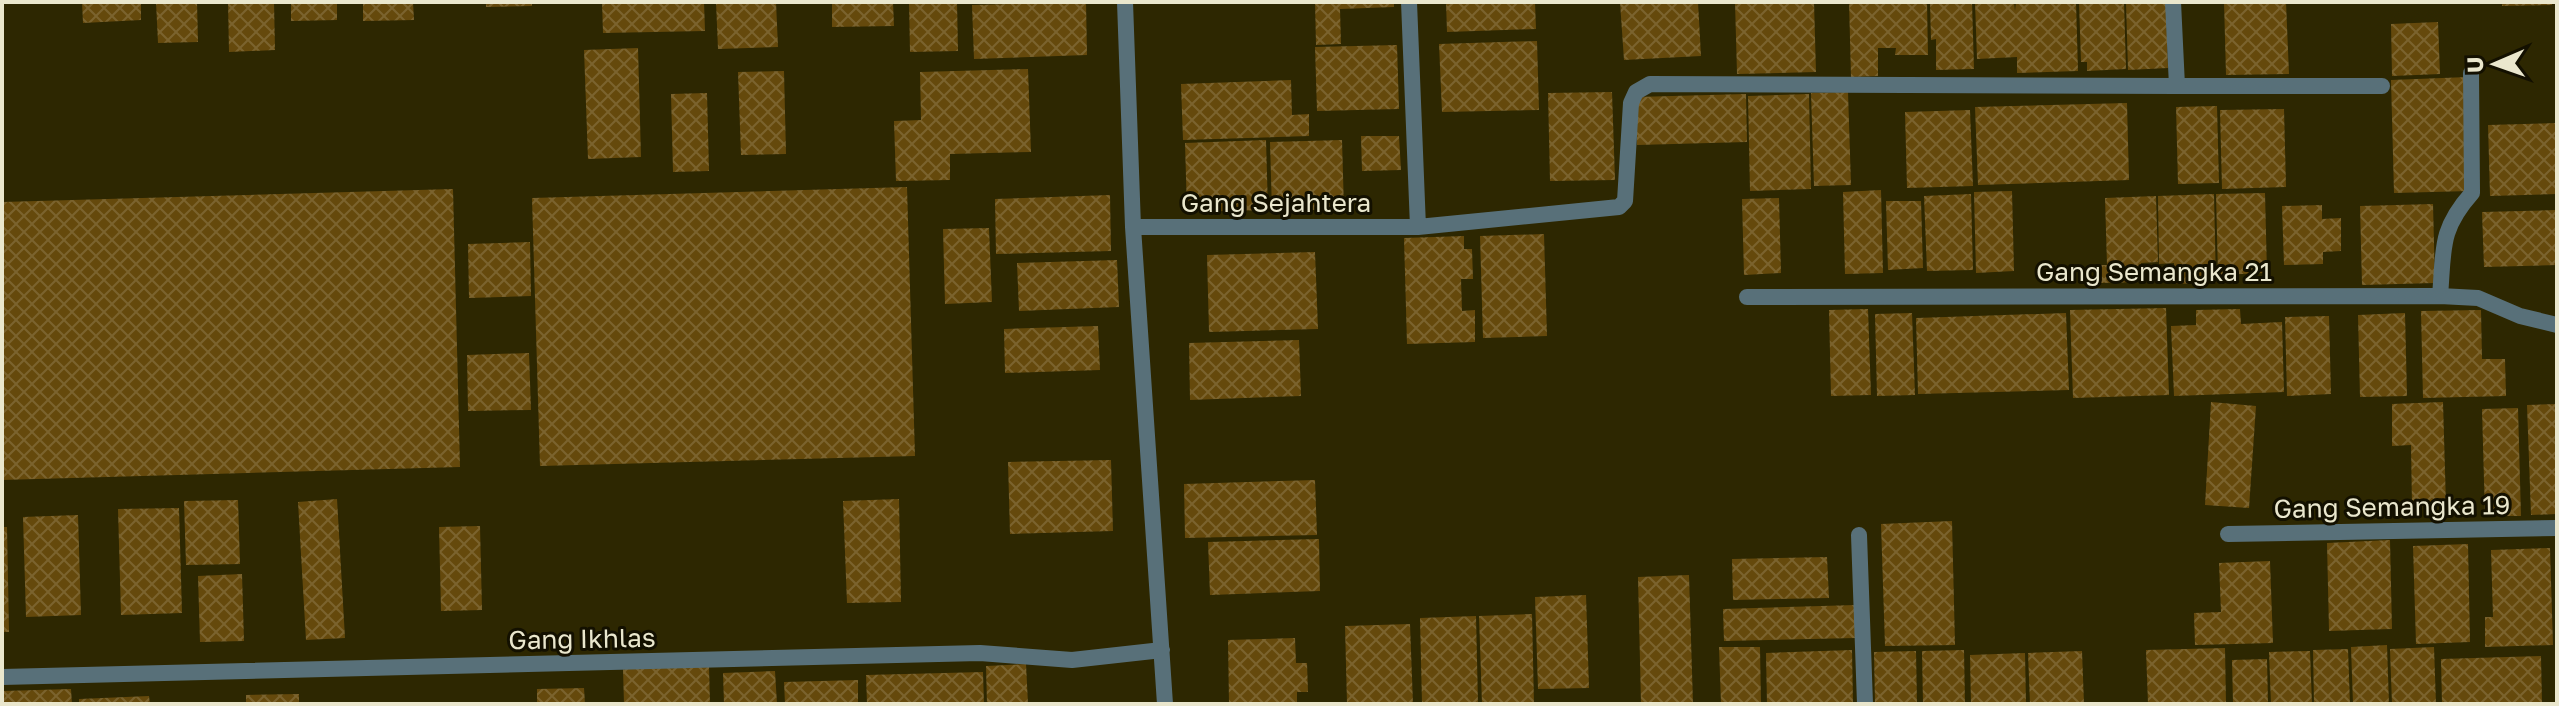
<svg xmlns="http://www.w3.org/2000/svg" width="2559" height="706" font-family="'Golos Text',sans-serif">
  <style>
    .building { fill: url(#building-cross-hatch) }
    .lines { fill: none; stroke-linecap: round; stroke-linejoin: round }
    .service { stroke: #587079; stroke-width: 16 }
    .minor { stroke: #587079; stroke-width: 16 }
    .labels { text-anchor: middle; stroke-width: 6; stroke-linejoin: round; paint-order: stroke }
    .street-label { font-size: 26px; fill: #eae7cd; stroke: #131000 }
  </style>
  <defs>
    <pattern id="building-cross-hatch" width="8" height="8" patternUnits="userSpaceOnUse" patternTransform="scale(2)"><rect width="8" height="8" fill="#65490c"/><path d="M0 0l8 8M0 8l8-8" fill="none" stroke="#7b632e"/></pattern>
  </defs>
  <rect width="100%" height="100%" fill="#2d2701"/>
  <path class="building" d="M82,2h59v18l-58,3z
    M156,2h41l1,40 -40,1z
    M228,2h46l1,48 -46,2z
    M291,2h46v18l-46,1z
    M363,2h50l1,18 -51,1z
    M486,2h46v4l-46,1z
    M602,2h102l1,29 -102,2z
    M716,2h60l2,45 -60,2z
    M832,2h61l1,24 -62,1z
    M909,2h48l1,49 -48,1z
    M1086,2l1,53 -113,4 -2,-54z
    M1315,2h79v5l-54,2 1,35 -25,1z
    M1446,2h89l1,27 -89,3z
    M1620,2h78l3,54 -77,4z
    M1735,2h79l2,70 -79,2z
    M1849,2h78l1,53h-33l1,-7h-18v28l-27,1z
    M1930,2h42l2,67 -38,1v-31l-5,1z
    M1975,2h39l1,9 1,-9h60l2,69 -61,2v-16l-40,2z
    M2079,2h45l2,67 -39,2v-9h-6z
    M2126,2h40l2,66 -40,2z
    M2224,2h62l3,72 -63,1z
    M2502,2h50v3l-50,1z
    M2438,22l2,52 -48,2 -1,-52z
    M1537,41l2,69 -97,2 -3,-68z
    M1397,45l2,64 -82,2 -2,-64z
    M638,48l3,109 -53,2 -4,-109z
    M1028,69l3,83 -81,2v26l-54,1 -2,-60 27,-1 -1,-48z
    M784,71l2,83 -45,1 -3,-83z
    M2468,77l3,114 -77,2 -3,-113z
    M1291,80l1,35 17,-1v22l-126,4 -2,-56z
    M1612,92l3,88 -65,1 -2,-88z
    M1848,92l3,93 -37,1 -3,-93z
    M707,93l2,78 -36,1 -2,-78z
    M1746,94l1,48 -110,3 -2,-48z
    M1809,94l2,95 -61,2 -2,-95z
    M2127,103l2,77 -151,5 -3,-78z
    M2217,106l2,77 -41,1 -2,-77z
    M2284,109l2,78 -64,2 -2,-79z
    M1970,110l3,76 -66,2 -2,-76z
    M2557,123v71l-67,2 -2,-71z
    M1361,136h38l2,34 -39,1z
    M1266,140l2,70 -81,2 -2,-69z
    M1342,140l2,69 -72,2 -2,-69z
    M907,187l8,269 -375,10 -8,-268z
    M453,189l7,278 -458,13v-278z
    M1881,190l2,83 -38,1 -2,-82z
    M2012,191l2,80 -38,2 -2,-81z
    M2265,193l2,80 -49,2 -2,-81z
    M1971,194l2,76 -46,1 -3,-75z
    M2214,194l2,89 -42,1v-21l-15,1 -1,-68z
    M1110,195l1,56 -115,3 -1,-55z
    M2156,196l2,66 -17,1 1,19 -42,1 -1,-18h8l-2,-67z
    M1779,198l2,75 -37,2 -2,-76z
    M1886,201h35l2,67 -35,2z
    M2433,204l2,79 -73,2 -2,-79z
    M2322,205v14l19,-1v33l-18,1v12l-39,1 -2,-59z
    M2557,210v55l-73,2 -2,-55z
    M989,228l3,74 -47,2 -2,-75z
    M1544,234l3,102 -64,2 -3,-102z
    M1464,236v13h8l1,30h-12l1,32 13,-1v32l-68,2 -3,-106z
    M530,242l1,54 -62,2 -1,-54z
    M1315,252l3,77 -109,3 -2,-77z
    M1117,260l2,47 -100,4 -2,-48z
    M2166,308l3,87 -96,3 -3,-88z
    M1868,309l3,86 -40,1 -2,-86z
    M2240,309l1,15 41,-2 2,70 -110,4 -3,-70 25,-1v-15z
    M2481,310l1,49h23l1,37 -83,2 -2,-87z
    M1912,313l3,82 -38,1 -2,-82z
    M2066,313l3,77 -151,4 -2,-76z
    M2405,313l2,83 -47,1 -2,-82z
    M2329,316l2,78 -44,2 -2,-79z
    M1098,326l2,44 -95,3 -1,-44z
    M1299,340l2,56 -111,4 -1,-57z
    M529,353l2,57 -63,1 -1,-56z
    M2211,402l45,4 -7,102 -44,-3z
    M2443,402l3,103 -34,2 -1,-62 -19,1v-42z
    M2557,404v110l-26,1 -4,-110z
    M2518,408l3,108h-36l-3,-107z
    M1111,460l2,71 -103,3 -2,-72z
    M1315,480l2,55 -132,3 -1,-54z
    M337,499l8,139 -39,2 -8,-138z
    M899,499l2,103 -54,1 -4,-102z
    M238,500l2,64 -54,1 -2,-64z
    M179,508l3,105 -61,2 -3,-106z
    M78,515l3,100 -55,2 -3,-100z
    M1952,521l3,124 -70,1 -4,-122z
    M480,526l2,84 -41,1 -2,-84z
    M2,527h5l2,105h-7z
    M1319,539l1,52 -110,4 -2,-53z
    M2390,540l2,89 -63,2 -2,-88z
    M2468,544l2,98 -54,2 -3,-98z
    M2550,548l3,97 -68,2v-30h8l-2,-67z
    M1827,557l2,41 -96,2 -1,-41z
    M2270,561l3,82 -78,2 -1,-32 27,-1 -2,-49z
    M242,574l2,67 -44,1 -2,-66z
    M1689,575l4,129h-52l-3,-127z
    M1586,595l3,93 -51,1 -3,-92z
    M1856,605v33l-132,3 -1,-32z
    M1532,614l2,90h-52l-3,-88z
    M1476,616l2,88h-56l-2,-86z
    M1410,624l3,80h-66l-2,-78z
    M1295,638l1,25h11l1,29h-11v12h-68l-1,-64z
    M2387,645l2,59h-36l-2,-57z
    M1719,647h41l1,57h-40z
    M2434,647l2,57h-44l-2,-55z
    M2225,648l1,56h-78l-2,-54z
    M2348,649l2,55h-36l-1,-54z
    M1852,650l1,54h-86l-1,-51z
    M1964,650l1,54h-42l-1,-53z
    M1916,651l1,53h-42l-1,-52z
    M2082,651l2,53h-54l-2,-51z
    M2310,651l2,53h-41l-2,-52z
    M2025,653l1,51h-55l-1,-49z
    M2541,656l1,48h-100l-1,-45z
    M2267,659l1,45h-35l-1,-44z
    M1026,664l2,40h-41l-1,-38z
    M709,666l1,38h-86l-1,-35z
    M775,671l2,33h-53l-1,-31z
    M983,672l1,32h-117l-1,-29z
    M858,680v24h-73l-1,-22z
    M584,688l1,16h-48v-15z
    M71,689l1,15h-70v-13z
    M299,694v10h-53v-9z
    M149,696l1,8h-71v-5z"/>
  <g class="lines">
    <path class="service" d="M2440,296c4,-46 -1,-66 32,-103l-1,-120"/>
    <path class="minor" d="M1125,2l8,225 32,477
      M1409,2l9,225
      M2177,86h205
      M1133,227h285l201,-20 6,-6 6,-98 5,-11 14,-8 527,2 -4,-84
      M1747,297l693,-1 38,2 42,18 37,9
      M2228,534l329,-6
      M1859,535l6,169
      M2,677l978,-24 92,7 90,-10"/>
  </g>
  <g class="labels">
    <g class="street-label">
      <text x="1276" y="212">Gang Sejahtera</text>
      <text x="2154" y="281">Gang Semangka 21</text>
      <text transform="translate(2392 507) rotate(-1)" y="9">Gang Semangka 19</text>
      <text transform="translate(582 639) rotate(-1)" y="9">Gang Ikhlas</text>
    </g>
  </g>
  <rect width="2559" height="706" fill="none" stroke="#eae7cd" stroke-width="8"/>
  <g transform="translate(2495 64) rotate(268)" stroke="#131000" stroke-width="6" paint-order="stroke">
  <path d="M0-6L14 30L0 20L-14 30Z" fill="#eae7cd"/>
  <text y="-12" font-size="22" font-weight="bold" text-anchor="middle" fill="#eae7cd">U</text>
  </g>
</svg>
